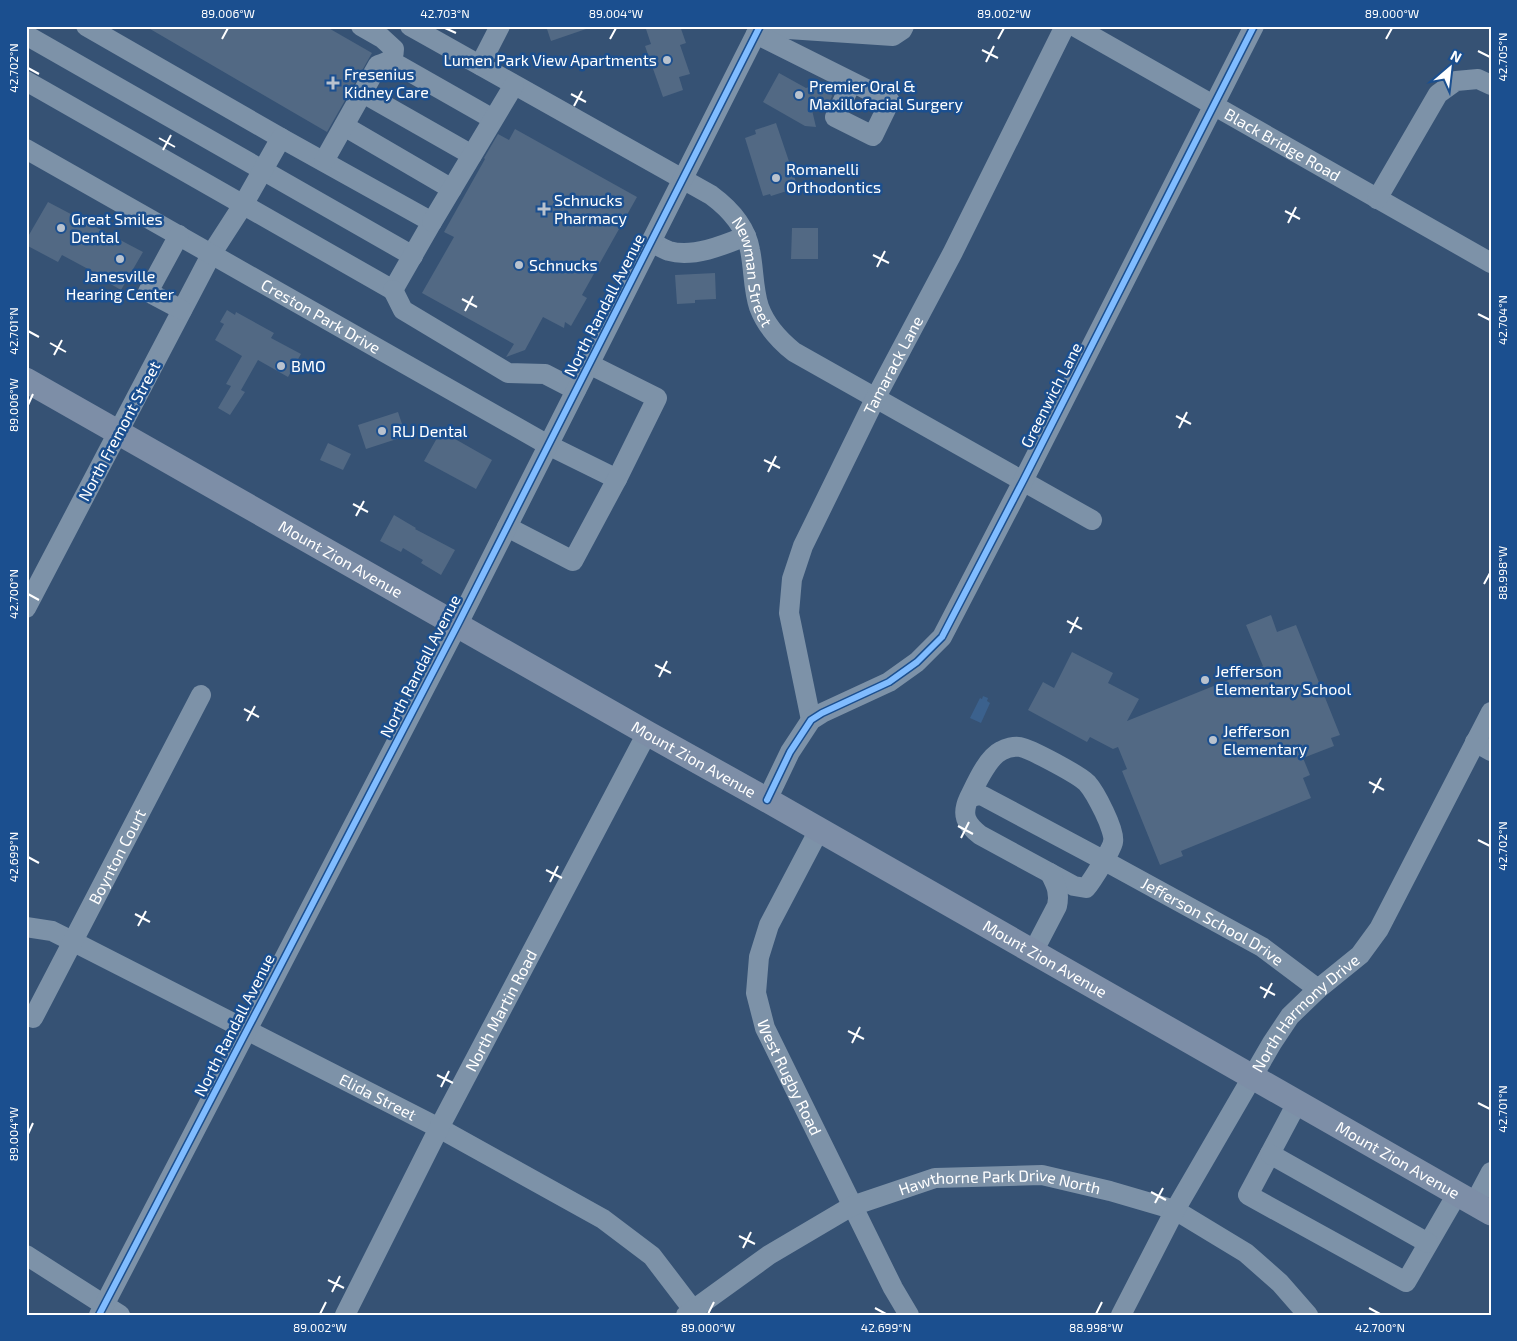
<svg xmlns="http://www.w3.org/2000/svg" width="1517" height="1341" font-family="'Exo 2',sans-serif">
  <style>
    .water { fill: #3b618d }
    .building { fill: #526984 }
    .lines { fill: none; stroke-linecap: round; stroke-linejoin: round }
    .minor { stroke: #7d92a8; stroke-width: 20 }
    .major { stroke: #7d8ea7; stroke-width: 25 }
    .cycleway-casing { stroke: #1b4f8f; stroke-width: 9 }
    .cycleway { stroke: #80bcff; stroke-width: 6 }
    .ticks { fill: none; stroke: #fff; stroke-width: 2 }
    .poi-dot { fill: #b9c2ce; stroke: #1b4f8f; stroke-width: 2 }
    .labels { text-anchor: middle; stroke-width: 5; stroke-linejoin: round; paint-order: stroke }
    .poi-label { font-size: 16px; fill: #fff; stroke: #1b4f8f; text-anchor: start }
    .street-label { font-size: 16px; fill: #fff; stroke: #1b4f8f }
    .neatline { fill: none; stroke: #fff; stroke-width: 2 }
    .ticks-label { font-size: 12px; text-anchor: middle; fill: #fff }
  </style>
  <rect width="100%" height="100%" fill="#365274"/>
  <path class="water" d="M983,696l5,2 -1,3 3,2 -9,20 -11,-5 10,-20 2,1z"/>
  <path class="building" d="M145,26h180l47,27 -45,79z
    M546,26h42l1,2 -38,13z
    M645,26h35l6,17 -6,2 10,29 -11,3 4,13 -20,7 -18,-51 6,-2z
    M779,73l27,15 19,-6 2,1 5,13 -4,9 -16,5 4,17 -11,-1 -42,-24z
    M776,123l21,62 -8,3 1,2 -19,6 -1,-2 -7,2 -18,-58 11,-4 -1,-4z
    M515,129l122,68 -55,98 5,3 -16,28 -6,-4 -1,6 -21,-11 -18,33 -19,7 8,-13 -92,-51 32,-56 -10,-5 41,-73 -1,-1 14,-24 11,6z
    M48,202l95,50 -22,38 -19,-11 1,-2 -41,-22 -4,7 -32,-17v-5z
    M792,228h26v31h-27z
    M715,273l1,26 -21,1v3l-18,1 -2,-29z
    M227,310l8,5 1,-3 38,21 -3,5 30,16 -13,23 -30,-17 -17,30 4,2 -15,23 -12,-7 13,-22 -5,-2 16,-28 -27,-16 9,-16 -4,-2z
    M398,412l8,24 -40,13 -8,-24z
    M441,431l51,29 -16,29 -52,-28z
    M328,443l23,11 -8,16 -23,-10z
    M394,515l22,13 -1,1 40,21 -14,25 -20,-12 2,-3 -20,-12 -2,4 -21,-11z
    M1271,615l6,17 19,-7 44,110 -9,3 3,8 -31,12 7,17 -7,3 8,20 -130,53 2,5 -23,9 -38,-94 5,-2 -9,-22 -5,2 -23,-12 -3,5 -59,-32 15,-28 11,6 18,-36 41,21 -5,10 31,16 -12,22 136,-55 -17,-41z"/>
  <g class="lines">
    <g class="minor">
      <path d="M86,26l195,112"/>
      <path id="s1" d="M410,26l301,169c19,14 35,31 39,55 4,19 3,39 9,57 7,19 20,33 35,45l298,168"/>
      <path d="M770,26l18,3 105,7 9,-6 2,-4"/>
      <path id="s2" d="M1074,26l417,237"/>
      <path d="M756,34l134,67 -17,35 -38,-19 17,-35"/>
      <path d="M26,35l387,221"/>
      <path d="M391,61l102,58"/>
      <path d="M480,65l20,-39"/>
      <path d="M26,81l16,9 351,200 39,-68 -151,-84 -38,67 -31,48 -186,355"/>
      <path d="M363,93l109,62"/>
      <path d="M344,126l108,63"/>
      <path id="s3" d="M26,149l522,296 69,34"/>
      <path d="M324,161l54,-96c10,-3 16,-5 16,-16l-12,-11 -21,-12"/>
      <path d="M1377,199l61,-105 18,-13 22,-2 13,6"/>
      <path d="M432,222l82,-137"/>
      <path d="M179,235l-31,57 34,18"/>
      <path d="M651,242c6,3 12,7 18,9 24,7 55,-6 77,-15"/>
      <path d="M393,290l10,20 105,63 37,1 31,16"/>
      <path d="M507,527l66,34 44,-82 40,-81 -68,-34"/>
      <path id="s4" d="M811,720l-22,-107 3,-34 11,-33 73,-149 77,-145 112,-226"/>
      <path d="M1475,742l16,9"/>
      <path id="s5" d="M969,798c7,-14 18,-40 32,-47 5,-3 13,-5 19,-4 11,2 59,28 67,36 8,9 29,48 26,59 -1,7 -21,39 -27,46l-12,-2 -94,-51c-14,-11 -19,-20 -11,-37l9,-3 5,1 120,64 159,87 56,42"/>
      <path d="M767,800l23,-48 21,-32 11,-7 67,-31 28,-20 25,-25 81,-156 231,-455"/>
      <path id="s6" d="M819,830l-50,95 -10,32 -3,36 9,35 128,260 16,27"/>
      <path id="s7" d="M26,927l26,4 20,10 367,187 164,91 49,37 45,59"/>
      <path d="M1033,952l24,-46c3,-14 -1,-21 -7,-33"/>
      <path id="s8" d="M33,1018l168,-323"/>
      <path d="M1297,1103l-49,92 158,87 51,-88"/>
      <path d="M1270,1154l158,89"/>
      <path d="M1474,1204l17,-32"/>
      <path d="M26,1255l94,60"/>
      <path d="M99,1315l359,-691 302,-598"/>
      <path id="s9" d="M345,1315l94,-187 208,-395"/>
      <path id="s10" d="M686,1315l83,-60 83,-49 83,-28 107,-3 68,16 65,19 71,43 34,30 28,32"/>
      <path id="s11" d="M1121,1315l54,-105 97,-167 18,-27 28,-27 42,-34 19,-26 112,-217"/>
    </g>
    <path class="major" id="s12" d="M26,380l621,353 120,67 724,413"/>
    <g class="cycleway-casing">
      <path id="cycleway" d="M767,800l23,-48 21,-32 11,-7 67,-31 28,-20 25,-25 81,-156 231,-455
        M99,1315l359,-691 302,-598"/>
    </g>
    <use href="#cycleway" class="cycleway"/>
  </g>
  <path class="ticks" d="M445,28l11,5M222,39l6,-11M610,39l6,-11M998,39l6,-11M1386,39l6,-11M982,50l16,8M1478,51l12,6M986,62l8,-16M28,68l11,6M571,94l15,8M574,106l8,-15M159,138l16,9M163,150l8,-15M1285,211l15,8M1288,223l8,-16M873,255l16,8M877,267l8,-16M462,299l15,8M465,311l8,-15M1478,314l12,6M28,331l11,6M50,343l16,9M54,355l8,-15M28,405l5,-11M1176,416l15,8M1179,428l8,-16M764,460l16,8M768,472l8,-16M353,504l15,8M356,516l8,-15M1484,584l6,-11M28,594l11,6M1067,621l15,8M1070,633l8,-16M655,665l16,8M659,677l8,-16M244,709l15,8M247,721l8,-15M1369,782l15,8M1373,793l8,-15M958,826l15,8M961,838l8,-16M1478,840l12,6M28,857l11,6M546,870l16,8M550,882l8,-16M135,914l15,8M138,926l8,-15M1260,987l15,8M1264,998l8,-15M848,1031l16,8M852,1043l8,-16M437,1075l16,8M441,1087l8,-16M1478,1103l12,6M28,1134l5,-11M1151,1192l15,8M1155,1203l8,-15M739,1236l16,8M743,1248l8,-16M328,1280l16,8M332,1292l8,-16M875,1308l11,6M1369,1308l11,6M320,1314l6,-12M708,1314l6,-12M1096,1314l6,-12"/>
  <g class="poi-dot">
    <circle cx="667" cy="60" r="5"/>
    <path d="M330.5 75.5h5v5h5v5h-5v5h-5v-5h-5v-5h5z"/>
    <circle cx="799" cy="95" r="5"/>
    <circle cx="776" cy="178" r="5"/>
    <path d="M541.5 201.5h5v5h5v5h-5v5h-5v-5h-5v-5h5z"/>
    <circle cx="61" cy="228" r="5"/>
    <circle cx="120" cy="259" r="5"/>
    <circle cx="519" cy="265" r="5"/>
    <circle cx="281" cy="366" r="5"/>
    <circle cx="382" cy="431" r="5"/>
    <circle cx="1205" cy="680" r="5"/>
    <circle cx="1213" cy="740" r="5"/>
  </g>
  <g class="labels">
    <g class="poi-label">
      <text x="657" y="66" text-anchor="end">Lumen Park View Apartments</text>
      <text x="344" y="80">Fresenius<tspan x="344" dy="18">Kidney Care</tspan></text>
      <text x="809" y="92">Premier Oral &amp;<tspan x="809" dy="18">Maxillofacial Surgery</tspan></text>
      <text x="786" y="175">Romanelli<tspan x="786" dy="18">Orthodontics</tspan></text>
      <text x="554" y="206">Schnucks<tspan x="554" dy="18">Pharmacy</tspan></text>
      <text x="71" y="225">Great Smiles<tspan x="71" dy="18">Dental</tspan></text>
      <text x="529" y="271">Schnucks</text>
      <text x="120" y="282" text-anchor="middle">Janesville<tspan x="120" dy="18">Hearing Center</tspan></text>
      <text x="291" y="372">BMO</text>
      <text x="392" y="437">RLJ Dental</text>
      <text x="1215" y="677">Jefferson<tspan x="1215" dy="18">Elementary School</tspan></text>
      <text x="1223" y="737">Jefferson<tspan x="1223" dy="18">Elementary</tspan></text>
    </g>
    <g class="street-label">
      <text dy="6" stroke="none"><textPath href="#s2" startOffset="240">Black Bridge Road</textPath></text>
      <text dy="6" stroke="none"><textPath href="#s1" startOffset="436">Newman Street</textPath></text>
      <text transform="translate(604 305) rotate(-63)" y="6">North Randall Avenue</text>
      <text dy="6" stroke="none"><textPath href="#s3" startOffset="339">Creston Park Drive</textPath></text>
      <text dy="6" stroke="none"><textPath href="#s4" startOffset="380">Tamarack Lane</textPath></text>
      <text transform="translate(1051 395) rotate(-63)" y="6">Greenwich Lane</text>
      <text transform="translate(119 431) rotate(-62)" y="6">North Fremont Street</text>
      <text dy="6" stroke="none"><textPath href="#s12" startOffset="362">Mount Zion Avenue</textPath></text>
      <text transform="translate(420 666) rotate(-63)" y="6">North Randall Avenue</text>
      <text dy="6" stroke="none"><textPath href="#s12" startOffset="768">Mount Zion Avenue</textPath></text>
      <text dy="6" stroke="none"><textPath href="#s8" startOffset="182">Boynton Court</textPath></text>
      <text dy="6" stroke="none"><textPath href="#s5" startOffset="711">Jefferson School Drive</textPath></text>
      <text dy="6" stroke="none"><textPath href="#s12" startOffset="1172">Mount Zion Avenue</textPath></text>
      <text dy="6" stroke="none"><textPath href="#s9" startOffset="342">North Martin Road</textPath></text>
      <text dy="6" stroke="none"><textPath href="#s11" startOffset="356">North Harmony Drive</textPath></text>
      <text transform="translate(234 1025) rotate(-63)" y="6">North Randall Avenue</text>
      <text dy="6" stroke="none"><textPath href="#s6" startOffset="268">West Rugby Road</textPath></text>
      <text dy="6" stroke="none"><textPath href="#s7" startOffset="392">Elida Street</textPath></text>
      <text dy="6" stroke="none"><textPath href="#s12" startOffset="1578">Mount Zion Avenue</textPath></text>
      <text dy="6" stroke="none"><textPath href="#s10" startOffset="351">Hawthorne Park Drive North</textPath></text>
    </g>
  </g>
  <rect width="1517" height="1341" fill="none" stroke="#1b4f8f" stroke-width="55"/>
  <g transform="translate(1450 68) rotate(28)" stroke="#1b4f8f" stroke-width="4" paint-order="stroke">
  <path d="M0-4L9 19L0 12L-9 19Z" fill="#ffffff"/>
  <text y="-8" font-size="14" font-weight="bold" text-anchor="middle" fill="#ffffff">N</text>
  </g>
  <rect x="28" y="28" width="1462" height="1286" class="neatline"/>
  <g class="ticks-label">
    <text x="228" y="18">89.006°W</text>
    <text x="445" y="18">42.703°N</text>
    <text x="616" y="18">89.004°W</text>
    <text x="1004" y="18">89.002°W</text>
    <text x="1392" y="18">89.000°W</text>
    <text transform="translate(1503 57) rotate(-90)" y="4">42.705°N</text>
    <text transform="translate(14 68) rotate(-90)" y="4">42.702°N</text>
    <text transform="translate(1503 320) rotate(-90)" y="4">42.704°N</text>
    <text transform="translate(14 331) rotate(-90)" y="4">42.701°N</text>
    <text transform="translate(14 405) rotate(-90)" y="4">89.006°W</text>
    <text transform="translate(1503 573) rotate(-90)" y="4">88.998°W</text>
    <text transform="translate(14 594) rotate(-90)" y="4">42.700°N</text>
    <text transform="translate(1503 846) rotate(-90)" y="4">42.702°N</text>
    <text transform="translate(14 857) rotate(-90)" y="4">42.699°N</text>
    <text transform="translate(1503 1109) rotate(-90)" y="4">42.701°N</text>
    <text transform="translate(14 1134) rotate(-90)" y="4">89.004°W</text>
    <text x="320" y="1332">89.002°W</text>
    <text x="708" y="1332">89.000°W</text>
    <text x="886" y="1332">42.699°N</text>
    <text x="1096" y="1332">88.998°W</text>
    <text x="1380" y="1332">42.700°N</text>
  </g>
</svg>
